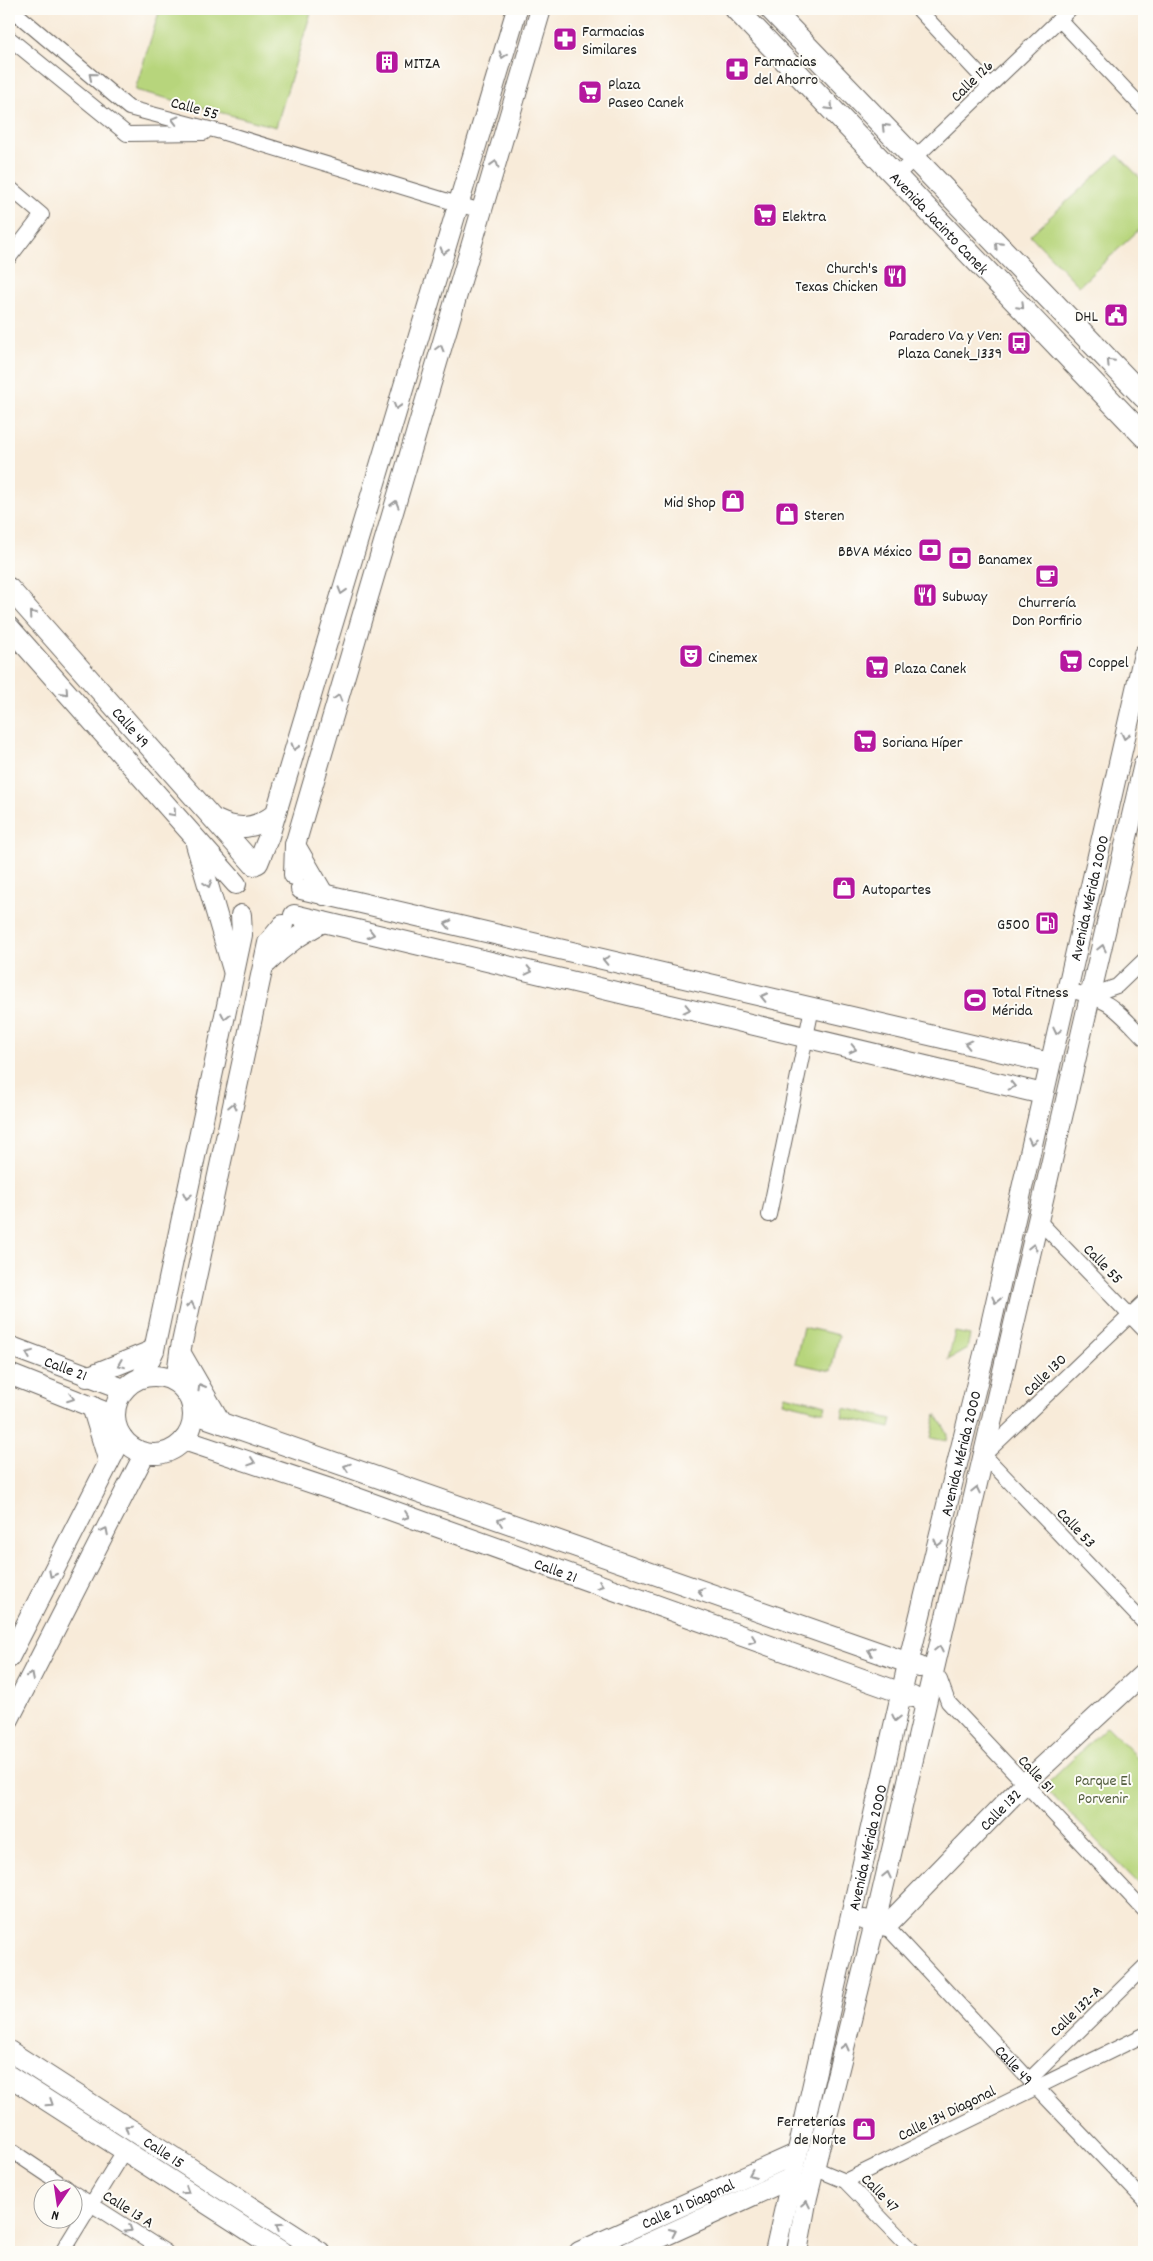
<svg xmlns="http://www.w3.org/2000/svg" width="1153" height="2261" font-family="Dekko,sans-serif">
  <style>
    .green { fill: #b7d57c; stroke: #6a784c }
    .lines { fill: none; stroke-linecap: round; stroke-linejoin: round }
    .street-casing { stroke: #69645e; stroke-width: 16 }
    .secondary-casing { stroke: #69645e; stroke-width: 22 }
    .primary-casing { stroke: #69645e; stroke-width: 24 }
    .street { stroke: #fff; stroke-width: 14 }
    .secondary { stroke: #fff; stroke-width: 20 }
    .primary { stroke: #fff; stroke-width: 22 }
    .oneway { stroke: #999 }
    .labels { text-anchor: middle; stroke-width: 4; stroke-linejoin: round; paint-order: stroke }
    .poi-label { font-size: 16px; fill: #1c1c1c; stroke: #fdfcf7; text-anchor: start }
    .street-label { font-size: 16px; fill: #1c1c1c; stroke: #fdfcf7 }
    .park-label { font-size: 16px; fill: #525d3e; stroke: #fdfcf7 }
  </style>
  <rect width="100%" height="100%" fill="#fdfcf7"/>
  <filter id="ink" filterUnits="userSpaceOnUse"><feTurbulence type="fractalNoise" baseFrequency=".02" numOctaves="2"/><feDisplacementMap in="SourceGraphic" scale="10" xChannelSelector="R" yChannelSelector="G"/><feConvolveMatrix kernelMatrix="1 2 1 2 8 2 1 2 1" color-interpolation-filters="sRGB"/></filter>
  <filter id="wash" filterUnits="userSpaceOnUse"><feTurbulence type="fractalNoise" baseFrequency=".0096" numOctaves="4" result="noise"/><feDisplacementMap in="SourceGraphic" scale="20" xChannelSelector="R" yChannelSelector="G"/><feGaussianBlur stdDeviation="1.12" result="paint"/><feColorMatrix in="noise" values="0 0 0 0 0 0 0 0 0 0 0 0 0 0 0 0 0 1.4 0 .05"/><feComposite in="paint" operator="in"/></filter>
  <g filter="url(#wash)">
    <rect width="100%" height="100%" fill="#f8ebd9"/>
    <path class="green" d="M160,9h152l-36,118 -141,-37z
      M1118,155l26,27v43l-65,61 -49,-51z
      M803,1327l36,8 -8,36 -36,-8z
      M955,1332l15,3 -3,14 -19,11z
      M785,1395l41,10 -2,7 -41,-10z
      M844,1408l48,11 -2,9 -48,-11z
      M936,1414l12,20 -1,7 -16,-3z
      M1107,1726l37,38v125l-100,-102z"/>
  </g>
  <g filter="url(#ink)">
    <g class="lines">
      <g class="street-casing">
        <g id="street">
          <path d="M11,9l118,99 92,24 260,79"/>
          <path d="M918,9l72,77"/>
          <path d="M1059,19l85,90"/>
          <path d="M9,38l118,96 77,-1"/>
          <path d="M896,176l174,-167"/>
          <path d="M9,187l33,28 -33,43"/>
          <path d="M1067,990c43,9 48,18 77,48"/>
          <path d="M1091,995l26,-9 27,-26"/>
          <path d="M769,1215l43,-207"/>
          <path d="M1039,1221l105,109"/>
          <path d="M984,1455l160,168"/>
          <path d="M984,1455l160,-153"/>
          <path d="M934,1672l6,8 8,22 196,208"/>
          <path id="s1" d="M886,1926l150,161 108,113"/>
          <path d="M1030,2079l114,-112"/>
          <path d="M9,2149l58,39"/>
          <path d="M814,2168l31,13 69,71"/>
          <path d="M845,2181l299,-146"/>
          <path d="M72,2192l94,60"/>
          <path d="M62,2252l62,-101"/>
        </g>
      </g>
      <g class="secondary-casing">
        <g id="secondary">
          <path id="s2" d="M9,588l245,277"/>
          <path d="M9,627l227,257"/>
          <path d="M216,820c23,11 39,9 59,-6"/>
          <path d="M196,844l37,126"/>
          <path d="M295,845l29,50"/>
          <path d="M258,863l11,-27 248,-827"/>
          <path d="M294,875l1,-30 246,-836"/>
          <path d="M301,889l749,174"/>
          <path d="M294,915l749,179"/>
          <path d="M267,963c17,-18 34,-29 56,-41"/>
          <path id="s3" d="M9,1346l115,43"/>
          <path d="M180,1352l41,71"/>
          <path d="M9,1374l106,42"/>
          <circle cx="154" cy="1415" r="39"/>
          <path d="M87,1377l67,-27"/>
          <path d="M142,1377l12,-27 88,-415 -1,-20"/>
          <path d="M176,1382l4,-30 88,-409 15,-18"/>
          <path d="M92,1406l17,56"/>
          <path d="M193,1413l727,254"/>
          <path id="s4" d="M184,1440l170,57 559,200"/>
          <path d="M9,1658l113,-221"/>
          <path d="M9,1719l136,-266"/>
          <path id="s5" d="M865,1920l21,6 138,-142 120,-111"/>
          <path id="s6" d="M9,2051l311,201"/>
          <path d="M9,2076l273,176"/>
          <path id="s7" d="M579,2252l217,-98"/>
          <path d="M629,2252l162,-74"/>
          <path id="s8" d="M775,2252l133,-588 78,-318 158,-692"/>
          <path d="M797,2252l10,-55 68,-274 269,-1159"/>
        </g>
      </g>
      <g class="primary-casing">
        <g id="primary">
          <path id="s9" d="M736,9l408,427"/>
          <path d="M771,9l373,388"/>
        </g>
      </g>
      <use href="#street" class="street"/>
      <use href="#secondary" class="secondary"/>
      <use href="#primary" class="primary"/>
    </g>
    <defs><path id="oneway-chevron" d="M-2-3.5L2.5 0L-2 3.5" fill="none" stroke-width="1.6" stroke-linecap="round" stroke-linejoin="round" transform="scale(1.25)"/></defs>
    <g class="oneway">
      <use href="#oneway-chevron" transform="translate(503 55) rotate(107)"/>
      <use href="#oneway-chevron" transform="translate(92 76) rotate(-140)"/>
      <use href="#oneway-chevron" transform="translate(830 107) rotate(46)"/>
      <use href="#oneway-chevron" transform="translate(175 120) rotate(-165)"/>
      <use href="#oneway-chevron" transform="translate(885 127) rotate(-134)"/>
      <use href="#oneway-chevron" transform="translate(495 164) rotate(-73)"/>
      <use href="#oneway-chevron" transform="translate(998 245) rotate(-134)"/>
      <use href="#oneway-chevron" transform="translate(444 251) rotate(107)"/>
      <use href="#oneway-chevron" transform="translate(1021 306) rotate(46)"/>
      <use href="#oneway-chevron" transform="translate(440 348) rotate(-74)"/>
      <use href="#oneway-chevron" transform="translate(1110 362) rotate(-134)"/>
      <use href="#oneway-chevron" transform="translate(397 406) rotate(107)"/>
      <use href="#oneway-chevron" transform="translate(395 504) rotate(-74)"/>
      <use href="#oneway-chevron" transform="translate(342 591) rotate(107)"/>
      <use href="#oneway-chevron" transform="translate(32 614) rotate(-131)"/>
      <use href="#oneway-chevron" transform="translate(65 692) rotate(48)"/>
      <use href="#oneway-chevron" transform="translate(338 698) rotate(-74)"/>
      <use href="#oneway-chevron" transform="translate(1125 736) rotate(103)"/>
      <use href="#oneway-chevron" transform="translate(295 747) rotate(107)"/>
      <use href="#oneway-chevron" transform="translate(173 813) rotate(49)"/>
      <use href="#oneway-chevron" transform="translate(208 884) rotate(74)"/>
      <use href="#oneway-chevron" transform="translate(448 924) rotate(-167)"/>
      <use href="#oneway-chevron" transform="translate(371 934) rotate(13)"/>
      <use href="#oneway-chevron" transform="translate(1102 948) rotate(-77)"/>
      <use href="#oneway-chevron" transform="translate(606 960) rotate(-167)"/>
      <use href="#oneway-chevron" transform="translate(529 971) rotate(13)"/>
      <use href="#oneway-chevron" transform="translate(764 997) rotate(-167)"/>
      <use href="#oneway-chevron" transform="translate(687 1009) rotate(13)"/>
      <use href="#oneway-chevron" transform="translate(225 1016) rotate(102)"/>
      <use href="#oneway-chevron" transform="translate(1057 1031) rotate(103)"/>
      <use href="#oneway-chevron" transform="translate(968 1044) rotate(-167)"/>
      <use href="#oneway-chevron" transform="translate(853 1049) rotate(13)"/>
      <use href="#oneway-chevron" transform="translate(1012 1086) rotate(13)"/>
      <use href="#oneway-chevron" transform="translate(233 1106) rotate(-78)"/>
      <use href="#oneway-chevron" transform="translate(1032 1141) rotate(103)"/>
      <use href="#oneway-chevron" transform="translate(187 1196) rotate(102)"/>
      <use href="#oneway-chevron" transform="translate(1033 1247) rotate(-77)"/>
      <use href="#oneway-chevron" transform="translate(996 1300) rotate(103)"/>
      <use href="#oneway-chevron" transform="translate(191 1305) rotate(-78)"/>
      <use href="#oneway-chevron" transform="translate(29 1354) rotate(-158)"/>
      <use href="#oneway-chevron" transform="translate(121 1364) rotate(158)"/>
      <use href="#oneway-chevron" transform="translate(201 1387) rotate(-120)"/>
      <use href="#oneway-chevron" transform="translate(71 1398) rotate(21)"/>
      <use href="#oneway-chevron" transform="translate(252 1462) rotate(19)"/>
      <use href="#oneway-chevron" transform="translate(347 1467) rotate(-161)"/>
      <use href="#oneway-chevron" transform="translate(976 1490) rotate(-77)"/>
      <use href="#oneway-chevron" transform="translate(406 1516) rotate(20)"/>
      <use href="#oneway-chevron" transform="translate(501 1521) rotate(-161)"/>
      <use href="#oneway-chevron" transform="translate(105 1531) rotate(-63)"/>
      <use href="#oneway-chevron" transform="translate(938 1543) rotate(104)"/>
      <use href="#oneway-chevron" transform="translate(52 1574) rotate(117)"/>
      <use href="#oneway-chevron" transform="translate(600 1585) rotate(20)"/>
      <use href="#oneway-chevron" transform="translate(701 1591) rotate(-161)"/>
      <use href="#oneway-chevron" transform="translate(753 1640) rotate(20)"/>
      <use href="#oneway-chevron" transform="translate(939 1649) rotate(-77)"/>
      <use href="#oneway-chevron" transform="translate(871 1651) rotate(-161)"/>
      <use href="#oneway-chevron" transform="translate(31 1676) rotate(-63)"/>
      <use href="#oneway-chevron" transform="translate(896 1718) rotate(103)"/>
      <use href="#oneway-chevron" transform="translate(887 1875) rotate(-77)"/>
      <use href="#oneway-chevron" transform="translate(845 2047) rotate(-76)"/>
      <use href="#oneway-chevron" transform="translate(50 2103) rotate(33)"/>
      <use href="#oneway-chevron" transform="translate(128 2128) rotate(-147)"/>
      <use href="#oneway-chevron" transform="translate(752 2174) rotate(156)"/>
      <use href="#oneway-chevron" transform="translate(186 2191) rotate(33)"/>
      <use href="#oneway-chevron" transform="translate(806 2204) rotate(-78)"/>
      <use href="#oneway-chevron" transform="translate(279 2226) rotate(-147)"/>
      <use href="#oneway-chevron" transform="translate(129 2229) rotate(32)"/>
      <use href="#oneway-chevron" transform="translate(673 2232) rotate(-25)"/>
    </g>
  </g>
  <defs>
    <g id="pharmacy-square" transform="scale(1.25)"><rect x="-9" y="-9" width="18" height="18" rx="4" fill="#b5179e" stroke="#fdfcf7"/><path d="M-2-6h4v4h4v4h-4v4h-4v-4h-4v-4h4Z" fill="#fff"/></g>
    <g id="building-square" transform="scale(1.25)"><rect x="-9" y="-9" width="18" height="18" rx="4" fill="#b5179e" stroke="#fdfcf7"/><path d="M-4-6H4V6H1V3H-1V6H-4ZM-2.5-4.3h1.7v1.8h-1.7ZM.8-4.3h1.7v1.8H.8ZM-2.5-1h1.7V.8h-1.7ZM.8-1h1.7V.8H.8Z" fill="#fff"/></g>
    <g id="supermarket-square" transform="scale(1.25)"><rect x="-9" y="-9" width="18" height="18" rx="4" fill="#b5179e" stroke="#fdfcf7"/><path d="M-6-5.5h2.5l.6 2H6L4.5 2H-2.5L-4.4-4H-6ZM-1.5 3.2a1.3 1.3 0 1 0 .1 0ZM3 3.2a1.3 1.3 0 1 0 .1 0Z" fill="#fff"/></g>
    <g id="restaurant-square" transform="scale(1.25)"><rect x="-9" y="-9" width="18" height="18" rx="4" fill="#b5179e" stroke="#fdfcf7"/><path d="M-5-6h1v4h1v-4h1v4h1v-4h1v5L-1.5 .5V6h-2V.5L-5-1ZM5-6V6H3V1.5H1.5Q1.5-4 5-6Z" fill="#fff"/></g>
    <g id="civic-square" transform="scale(1.25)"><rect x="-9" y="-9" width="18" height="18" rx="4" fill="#b5179e" stroke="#fdfcf7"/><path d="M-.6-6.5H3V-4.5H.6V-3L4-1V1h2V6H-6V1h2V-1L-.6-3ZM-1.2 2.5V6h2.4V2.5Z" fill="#fff"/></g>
    <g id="bus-square" transform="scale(1.25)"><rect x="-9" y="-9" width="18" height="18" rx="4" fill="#b5179e" stroke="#fdfcf7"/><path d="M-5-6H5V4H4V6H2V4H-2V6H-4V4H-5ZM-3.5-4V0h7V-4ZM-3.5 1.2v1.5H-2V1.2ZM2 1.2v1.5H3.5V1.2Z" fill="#fff"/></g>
    <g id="shop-square" transform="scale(1.25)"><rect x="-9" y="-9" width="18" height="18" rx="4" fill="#b5179e" stroke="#fdfcf7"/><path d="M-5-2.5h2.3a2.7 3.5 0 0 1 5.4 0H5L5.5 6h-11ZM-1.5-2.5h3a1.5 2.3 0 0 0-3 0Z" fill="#fff"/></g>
    <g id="bank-square" transform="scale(1.25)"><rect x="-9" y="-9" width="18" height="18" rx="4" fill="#b5179e" stroke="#fdfcf7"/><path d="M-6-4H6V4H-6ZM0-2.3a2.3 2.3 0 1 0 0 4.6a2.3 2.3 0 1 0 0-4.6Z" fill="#fff"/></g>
    <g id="cafe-square" transform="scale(1.25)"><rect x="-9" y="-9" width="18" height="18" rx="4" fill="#b5179e" stroke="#fdfcf7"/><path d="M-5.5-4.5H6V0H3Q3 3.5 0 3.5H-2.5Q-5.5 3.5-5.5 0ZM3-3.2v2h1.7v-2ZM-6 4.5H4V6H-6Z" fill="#fff"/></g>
    <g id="theatre-square" transform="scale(1.25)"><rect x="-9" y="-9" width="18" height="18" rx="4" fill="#b5179e" stroke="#fdfcf7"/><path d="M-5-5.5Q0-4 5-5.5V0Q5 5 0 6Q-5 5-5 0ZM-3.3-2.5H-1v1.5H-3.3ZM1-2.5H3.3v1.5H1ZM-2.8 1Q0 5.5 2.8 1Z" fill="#fff"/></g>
    <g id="fuel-square" transform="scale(1.25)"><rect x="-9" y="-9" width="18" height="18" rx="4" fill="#b5179e" stroke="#fdfcf7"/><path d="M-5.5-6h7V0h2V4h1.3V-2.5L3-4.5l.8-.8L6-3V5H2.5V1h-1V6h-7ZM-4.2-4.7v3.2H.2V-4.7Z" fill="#fff"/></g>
    <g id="stadium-square" transform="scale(1.25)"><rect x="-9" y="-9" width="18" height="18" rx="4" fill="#b5179e" stroke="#fdfcf7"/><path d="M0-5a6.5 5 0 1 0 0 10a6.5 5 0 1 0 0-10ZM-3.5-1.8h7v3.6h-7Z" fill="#fff"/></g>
  </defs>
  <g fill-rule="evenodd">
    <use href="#pharmacy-square" x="565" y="39"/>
    <use href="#building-square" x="387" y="62"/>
    <use href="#pharmacy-square" x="737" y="69"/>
    <use href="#supermarket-square" x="590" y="92"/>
    <use href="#supermarket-square" x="765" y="215"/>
    <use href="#restaurant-square" x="895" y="276"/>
    <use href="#civic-square" x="1116" y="315"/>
    <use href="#bus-square" x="1019" y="343"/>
    <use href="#shop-square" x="733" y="501"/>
    <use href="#shop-square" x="787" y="514"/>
    <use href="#bank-square" x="930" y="550"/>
    <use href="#bank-square" x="960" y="558"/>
    <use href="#cafe-square" x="1047" y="576"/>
    <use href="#restaurant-square" x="925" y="595"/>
    <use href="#theatre-square" x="691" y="656"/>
    <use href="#supermarket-square" x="1071" y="661"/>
    <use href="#supermarket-square" x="877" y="667"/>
    <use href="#supermarket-square" x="865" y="741"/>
    <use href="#shop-square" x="844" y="888"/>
    <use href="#fuel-square" x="1047" y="923"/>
    <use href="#stadium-square" x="975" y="1000"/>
    <use href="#shop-square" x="864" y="2129"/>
  </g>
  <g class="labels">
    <g class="poi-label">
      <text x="582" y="36">Farmacias<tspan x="582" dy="18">Similares</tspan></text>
      <text x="754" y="66">Farmacias<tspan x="754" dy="18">del Ahorro</tspan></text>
      <text x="404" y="68">MITZA</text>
      <text x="608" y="89">Plaza<tspan x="608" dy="18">Paseo Canek</tspan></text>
      <text x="782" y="221">Elektra</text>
      <text x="878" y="273" text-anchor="end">Church's<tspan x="878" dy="18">Texas Chicken</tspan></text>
      <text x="1098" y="321" text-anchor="end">DHL</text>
      <text x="1002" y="340" text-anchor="end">Paradero Va y Ven:<tspan x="1002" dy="18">Plaza Canek_1339</tspan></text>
      <text x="716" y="507" text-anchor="end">Mid Shop</text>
      <text x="804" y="520">Steren</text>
      <text x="912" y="556" text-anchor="end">BBVA México</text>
      <text x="978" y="564">Banamex</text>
      <text x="942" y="601">Subway</text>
      <text x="1047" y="607" text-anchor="middle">Churrería<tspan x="1047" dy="18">Don Porfirio</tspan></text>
      <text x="708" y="662">Cinemex</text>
      <text x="1088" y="667">Coppel</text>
      <text x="894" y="673">Plaza Canek</text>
      <text x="882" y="747">Soriana Híper</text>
      <text x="862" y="894">Autopartes</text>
      <text x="1030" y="929" text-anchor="end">G500</text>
      <text x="992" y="997">Total Fitness<tspan x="992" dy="18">Mérida</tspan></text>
      <text x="846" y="2126" text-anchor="end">Ferreterías<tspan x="846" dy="18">de Norte</tspan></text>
    </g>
    <g class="street-label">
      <text transform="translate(971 80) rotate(-44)" y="6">Calle 126</text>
      <text transform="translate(195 107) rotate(15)" y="6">Calle 55</text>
      <text dy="6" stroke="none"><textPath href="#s9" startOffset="295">Avenida Jacinto Canek</textPath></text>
      <text dy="6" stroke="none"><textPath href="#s2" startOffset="185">Calle 49</textPath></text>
      <text dy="6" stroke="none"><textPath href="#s8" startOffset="1390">Avenida Mérida 2000</textPath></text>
      <text transform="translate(1104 1263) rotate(46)" y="6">Calle 55</text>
      <text dy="6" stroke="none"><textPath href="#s3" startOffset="61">Calle 21</textPath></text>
      <text transform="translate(1044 1374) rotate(-44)" y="6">Calle 130</text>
      <text dy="6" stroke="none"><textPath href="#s8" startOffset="820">Avenida Mérida 2000</textPath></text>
      <text transform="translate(1077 1527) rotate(46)" y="6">Calle 53</text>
      <text dy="6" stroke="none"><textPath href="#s4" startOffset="394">Calle 21</textPath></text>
      <text transform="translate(1037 1773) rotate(47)" y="6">Calle 51</text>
      <text dy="6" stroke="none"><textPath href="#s5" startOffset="185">Calle 132</textPath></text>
      <text dy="6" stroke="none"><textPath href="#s8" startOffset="415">Avenida Mérida 2000</textPath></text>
      <text transform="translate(1075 2010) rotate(-44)" y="6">Calle 132-A</text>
      <text dy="6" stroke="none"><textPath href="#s1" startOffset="189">Calle 49</textPath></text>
      <text transform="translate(946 2112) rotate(-26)" y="6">Calle 134 Diagonal</text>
      <text dy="6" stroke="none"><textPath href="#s6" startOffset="185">Calle 15</textPath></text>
      <text transform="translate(881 2192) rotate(46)" y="6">Calle 47</text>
      <text dy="6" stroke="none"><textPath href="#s7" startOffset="119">Calle 21 Diagonal</textPath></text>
      <text transform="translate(129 2208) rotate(32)" y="6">Calle 13 A</text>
    </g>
    <g class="park-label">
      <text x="1103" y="1785">Parque El<tspan x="1103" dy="18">Porvenir</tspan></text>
    </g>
  </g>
  <rect width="1153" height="2261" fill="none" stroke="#fdfcf7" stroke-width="30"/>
  <g transform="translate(58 2204) rotate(193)"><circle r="24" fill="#fdfcf7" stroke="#a3a29f"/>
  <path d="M0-4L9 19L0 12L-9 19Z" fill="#b5179e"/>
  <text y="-8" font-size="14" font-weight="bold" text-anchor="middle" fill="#1c1c1c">N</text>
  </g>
</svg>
